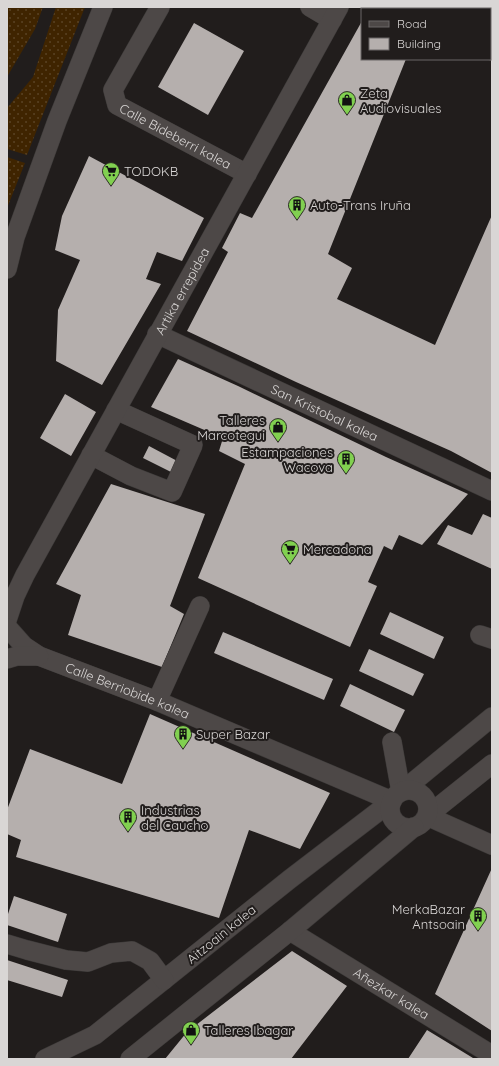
<svg xmlns="http://www.w3.org/2000/svg" width="499" height="1066" font-family="Quicksand,sans-serif">
  <style>
    .grass { fill: url(#grass-dots) }
    .building { fill: #b5afad }
    .lines { fill: none; stroke-linecap: round; stroke-linejoin: round }
    .minor-casing { stroke: #3c3938; stroke-width: 20 }
    .minor { stroke: #4d4847; stroke-width: 19 }
    .labels { text-anchor: middle; stroke-width: 4; stroke-linejoin: round; paint-order: stroke }
    .poi-label { font-size: 13px; fill: #d9d6d5; stroke: #211d1c; text-anchor: start }
    .street-label { font-size: 13px; fill: #d9d6d5; stroke: #211d1c }
  </style>
  <defs>
    <pattern id="grass-dots" width="8" height="8" patternUnits="userSpaceOnUse"><rect width="8" height="8" fill="#3f2400"/><path d="M2 2h.1M6 6h.1" fill="none" stroke="#5a4324" stroke-width="1.8" stroke-linecap="round"/></pattern>
  </defs>
  <rect width="100%" height="100%" fill="#211d1c"/>
  <path class="grass" d="M7,7h36l-8,22 -28,48z
    M56,7h29l-58,148 -20,-6v-41l26,-31z
    M7,157l18,6 -18,45z"/>
  <path class="building" d="M362,21v38h44l-78,195 24,14 -15,31 98,46 57,-130v258l-41,-22 -155,-69 -109,-51 41,-79 -6,-4 18,-35 12,5z
    M194,23l50,28 -36,64 -50,-28z
    M89,156l115,62 -22,43 -25,-9 -11,27 15,5 -59,101 -46,-24 2,-51 22,-50 -25,-10 7,-34z
    M178,359l60,27 148,71 82,37 -46,51 -23,-10 -7,15 -8,-4 -16,36 9,4 -27,61 -152,-69 47,-114 -26,-13 4,-13 -72,-31z
    M65,394l31,18 -25,44 -31,-18z
    M149,446l32,17 -6,11 -32,-16z
    M111,484l94,30 -35,92 14,8 -22,53 -94,-32 13,-40 -25,-11z
    M483,514l9,4v51l-55,-25 11,-19 24,10z
    M390,612l54,25 -10,22 -54,-25z
    M223,632l110,47 -9,21 -110,-47z
    M369,649l55,25 -11,22 -54,-25z
    M350,684l55,26 -11,22 -54,-26z
    M150,714l180,79 -30,56 -51,-19 -30,88 -203,-61 5,-17 -14,-6v-24l23,-61 92,35z
    M492,868v163l-57,-37z
    M14,896l53,18 -9,28 -51,-17v-8z
    M292,951l55,35 -56,73h-126l22,-27z
    M7,960l61,20 -6,17 -55,-17z
    M427,1030l46,28 -1,1h-64z"/>
  <g class="lines">
    <g class="minor-casing">
      <g id="minor">
        <path id="s1" d="M160,7l-47,83 4,15 130,69"/>
        <path d="M310,7l22,13"/>
        <path d="M461,7l1,2"/>
        <path d="M490,48l2,3"/>
        <path d="M7,269l8,-32 42,-116 46,-114"/>
        <path id="s2" d="M157,334l335,157"/>
        <path d="M91,455l40,21 41,16 21,-47 -77,-35"/>
        <path id="s3" d="M7,620l8,-24 10,-21 314,-568"/>
        <path id="s4" d="M8,628l16,18 15,10 118,45 235,100 -102,78 -195,156 -50,24"/>
        <path d="M480,635l12,4"/>
        <path d="M7,659l10,-3h22"/>
        <path d="M157,701l43,-95"/>
        <path d="M392,742l9,50 91,-75"/>
        <path d="M492,764l-65,52 65,29"/>
        <circle cx="409" cy="809" r="19"/>
        <path id="s5" d="M290,931l202,124"/>
        <path d="M7,944l20,6 39,10 22,2 23,-9 21,-2 18,10 14,19"/>
        <path d="M130,1059l61,-49 99,-79 124,-104"/>
      </g>
    </g>
    <use href="#minor" class="minor"/>
  </g>
  <defs>
    <g id="shop-pin" transform="scale(0.9)"><path d="M0 17L-7.5 6A9.5 9.5 0 1 1 7.5 6Z" fill="#81d050" stroke="#211d1c"/><path d="M-5-2.5h2.3a2.7 3.5 0 0 1 5.4 0H5L5.5 6h-11ZM-1.5-2.5h3a1.5 2.3 0 0 0-3 0Z" fill="#111"/></g>
    <g id="supermarket-pin" transform="scale(0.9)"><path d="M0 17L-7.5 6A9.5 9.5 0 1 1 7.5 6Z" fill="#81d050" stroke="#211d1c"/><path d="M-6-5.5h2.5l.6 2H6L4.5 2H-2.5L-4.4-4H-6ZM-1.5 3.2a1.3 1.3 0 1 0 .1 0ZM3 3.2a1.3 1.3 0 1 0 .1 0Z" fill="#111"/></g>
    <g id="building-pin" transform="scale(0.9)"><path d="M0 17L-7.5 6A9.5 9.5 0 1 1 7.5 6Z" fill="#81d050" stroke="#211d1c"/><path d="M-4-6H4V6H1V3H-1V6H-4ZM-2.5-4.3h1.7v1.8h-1.7ZM.8-4.3h1.7v1.8H.8ZM-2.5-1h1.7V.8h-1.7ZM.8-1h1.7V.8H.8Z" fill="#111"/></g>
  </defs>
  <g fill-rule="evenodd">
    <use href="#shop-pin" x="347" y="100"/>
    <use href="#supermarket-pin" x="111" y="171"/>
    <use href="#building-pin" x="297" y="205"/>
    <use href="#shop-pin" x="278" y="427"/>
    <use href="#building-pin" x="346" y="459"/>
    <use href="#supermarket-pin" x="290" y="549"/>
    <use href="#building-pin" x="183" y="734"/>
    <use href="#building-pin" x="128" y="817"/>
    <use href="#building-pin" x="478" y="916"/>
    <use href="#shop-pin" x="191" y="1030"/>
  </g>
  <g class="labels">
    <g class="poi-label">
      <text x="360" y="98">Zeta<tspan x="360" dy="15">Audiovisuales</tspan></text>
      <text x="124" y="176">TODOKB</text>
      <text x="310" y="210">Auto-Trans Iruña</text>
      <text x="265" y="425" text-anchor="end">Talleres<tspan x="265" dy="15">Marcotegui</tspan></text>
      <text x="333" y="457" text-anchor="end">Estampaciones<tspan x="333" dy="15">Wacova</tspan></text>
      <text x="303" y="554">Mercadona</text>
      <text x="196" y="739">Super Bazar</text>
      <text x="141" y="815">Industrias<tspan x="141" dy="15">del Caucho</tspan></text>
      <text x="465" y="914" text-anchor="end">MerkaBazar<tspan x="465" dy="15">Antsoain</tspan></text>
      <text x="204" y="1035">Talleres Ibagar</text>
    </g>
    <g class="street-label">
      <text dy="5" stroke="none"><textPath href="#s1" startOffset="177">Calle Bideberri kalea</textPath></text>
      <text dy="5" stroke="none"><textPath href="#s3" startOffset="373">Artika errepidea</textPath></text>
      <text dy="5" stroke="none"><textPath href="#s2" startOffset="185">San Kristobal kalea</textPath></text>
      <text dy="5" stroke="none"><textPath href="#s4" startOffset="137">Calle Berriobide kalea</textPath></text>
      <text transform="translate(221 934) rotate(-39)" y="5">Aitzoain kalea</text>
      <text dy="5" stroke="none"><textPath href="#s5" startOffset="119">Añezkar kalea</textPath></text>
    </g>
  </g>
  <rect width="499" height="1066" fill="none" stroke="#d9d6d5" stroke-width="16"/>
  <rect x="361" y="8" width="130" height="52" fill="#211d1c" stroke="#6b6766"/>
  <rect x="369" y="21" width="20" height="6" fill="#4d4847" stroke="#6b6766"/>
  <text x="397" y="28" font-size="12" fill="#d9d6d5">Road</text>
  <rect x="369" y="38" width="20" height="12" fill="#b5afad" stroke="#6b6766"/>
  <text x="397" y="48" font-size="12" fill="#d9d6d5">Building</text>
</svg>
